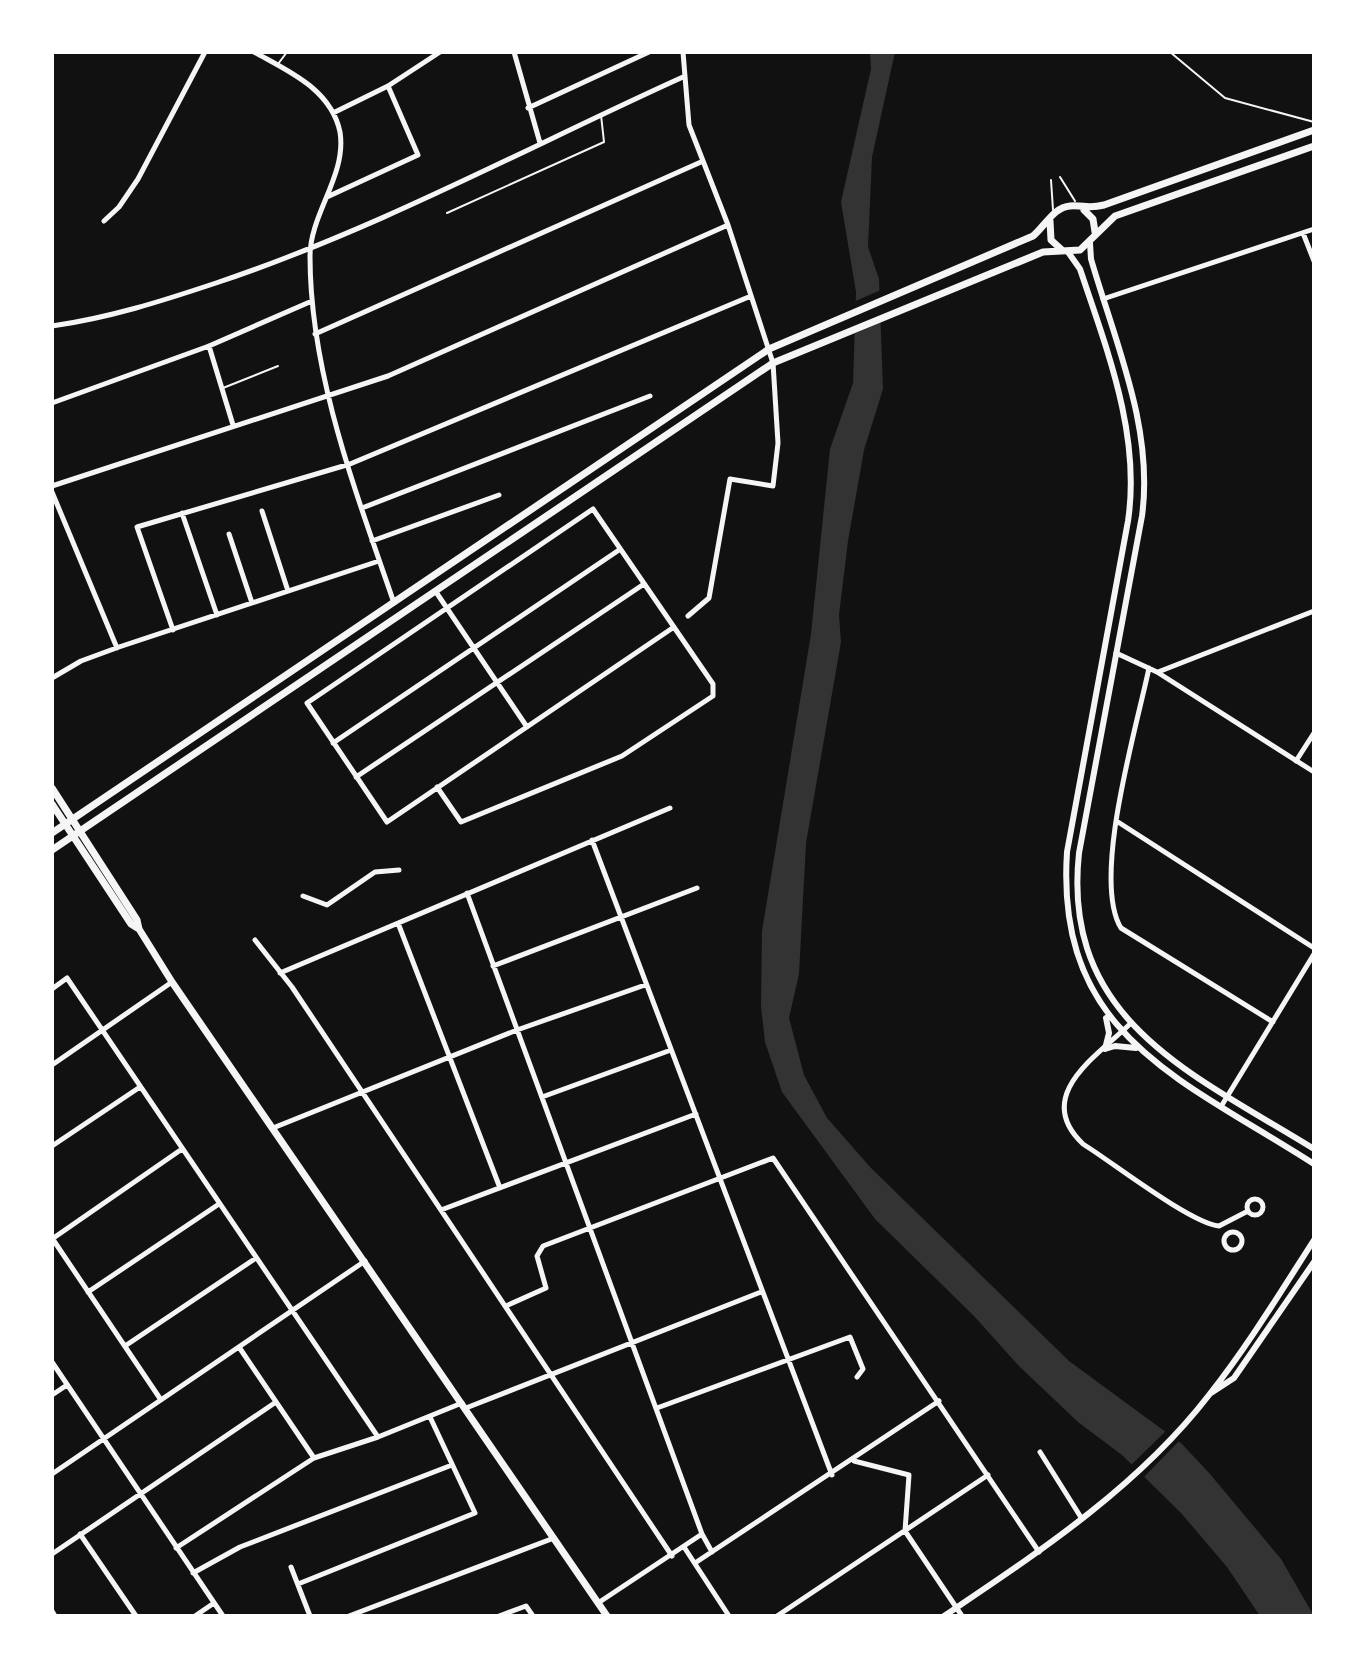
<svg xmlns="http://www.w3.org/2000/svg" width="1366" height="1668" font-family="'Noto Serif',serif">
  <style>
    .water { fill: #333 }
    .pier { fill: #111 }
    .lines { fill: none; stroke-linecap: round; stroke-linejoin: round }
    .service { stroke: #f5f5f5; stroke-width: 2 }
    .minor { stroke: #f5f5f5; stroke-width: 5 }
    .tertiary { stroke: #f5f5f5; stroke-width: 6 }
    .secondary { stroke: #f5f5f5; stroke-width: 7 }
  </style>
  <rect width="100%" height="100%" fill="#111"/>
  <path class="water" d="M870,52h25l-23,105 -4,90 11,32 4,110 -19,61 -16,91 -9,74 2,27 -35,201 -7,131 -10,44 15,57 23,43 44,50 198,193 113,83 28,30 71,85 33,57h-54l-33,-49 -46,-54 -59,-58 -44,-33 -59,-56 -45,-50 -99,-97 -93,-127 -17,-50 -4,-36 1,-75 49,-297 19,-185 23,-66 3,-91 -15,-90 30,-133z"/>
  <path class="pier" d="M883,289l3,31 -37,16 2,-33z
    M1168,1429l13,10 -39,40 -13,-12z"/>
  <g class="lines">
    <path class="service" d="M1170,52l55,46 89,24
      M278,64l9,-12
      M1060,177l15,24
      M1051,180l2,30
      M447,213l157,-71 -3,-27
      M223,388l55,-22"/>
    <path class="minor" d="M254,52c34,19 77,37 86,80 7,43 -30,82 -30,124 0,118 46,236 84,347
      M514,52l26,91
      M683,52l6,73 39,100 45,138 5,80 -5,43 -43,-7 -21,119 -21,18
      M528,108l121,-56
      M333,113l55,-27 52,-34
      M327,197l91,-42 -30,-69
      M104,221l15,-14 19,-28 67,-127
      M1303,233l11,28
      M1103,299l211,-70
      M52,326c57,-8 110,-25 164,-43 162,-54 312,-136 467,-206
      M315,334l386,-172
      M209,346l24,79
      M52,403l157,-57 103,-45
      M52,486l336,-110 340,-151
      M52,492l65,156
      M362,508l288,-112
      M262,511l26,80
      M182,513l35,102
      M229,534l23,69
      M372,541l127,-46
      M436,592l91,135
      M173,630l-36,-103 213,-63 401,-168
      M1116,653l41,19 157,100
      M1149,668c-12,58 -58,211 -28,260l152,94
      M1158,672l156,-61
      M52,678l29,-17 38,-14 260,-86
      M333,743l286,-193
      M1296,761l18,-28
      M356,777l288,-193
      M437,787l24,35 161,-66 91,-60v-12l-120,-175 -286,194 80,119 287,-195
      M1118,822l196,126
      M592,840l240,635
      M467,893l235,641 10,18
      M303,896l24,9 48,-33 24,-2
      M398,923l102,265
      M255,940l37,47 380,569
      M493,966l204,-78
      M280,973l390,-165
      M52,989l15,-11 311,459
      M1130,1024c-33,32 -98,72 -47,120 29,18 107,79 136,82
      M52,1065l120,-83
      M542,1097l129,-47
      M1222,1105l92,-151
      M273,1128l244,-98 128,-45
      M52,1146l88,-59
      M1247 1207a8 8 0 1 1 16 0a8 8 0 1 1-16 0Z
      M441,1210l255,-96
      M1219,1226l29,-15
      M1224 1241a9 9 0 1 1 18 0a9 9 0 1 1-18 0Z
      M52,1238l109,162
      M52,1239l130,-90
      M88,1292l131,-88
      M506,1306l40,-18 -9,-32 6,-10 230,-88 266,394
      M125,1346l131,-88
      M239,1347l75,111
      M52,1362l171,254
      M52,1395l15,-10
      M466,1408l295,-116
      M657,1408l193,-71 13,32 -6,8
      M1040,1452l42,67
      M854,1461l55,14 -4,56 57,85
      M52,1474l313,-213
      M80,1534l56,82
      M684,1547l45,69
      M176,1548l138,-90 64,-21 84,-34
      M52,1554l224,-152
      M695,1563l244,-162
      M291,1567l19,49
      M193,1573l47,-26 212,-82
      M298,1584l177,-71 -45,-96
      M598,1603l104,-69
      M52,1611l3,5
      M195,1616l19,-13
      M349,1616l205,-78
      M499,1616l27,-10 7,10
      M777,1616l211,-141"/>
    <path class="tertiary" d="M1090,243l1,16c24,83 63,169 51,257l-63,337c-18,168 114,221 235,296
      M1068,252l12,17c27,81 61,166 48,252l-61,331c-12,184 115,227 247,312
      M1105,1049l4,-16 -3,-15
      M1105,1049l10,-3 21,2
      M1211,1393l23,-15 80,-116
      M944,1616c95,-64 194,-129 265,-221 38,-48 71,-102 105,-155"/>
    <path class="secondary" d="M1084,210l9,9 2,13
      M1050,221l1,19 11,10
      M52,788l85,132 2,9 33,53 435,634
      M52,804l79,120 8,5
      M52,833l717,-484 264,-113c12,-10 21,-29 37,-30 14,-1 18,3 34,-1l210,-75
      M52,850l721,-487 270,-111 37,-2 35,-34 199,-70"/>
  </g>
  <rect width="1366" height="1668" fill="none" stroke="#ffffff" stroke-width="108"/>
</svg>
